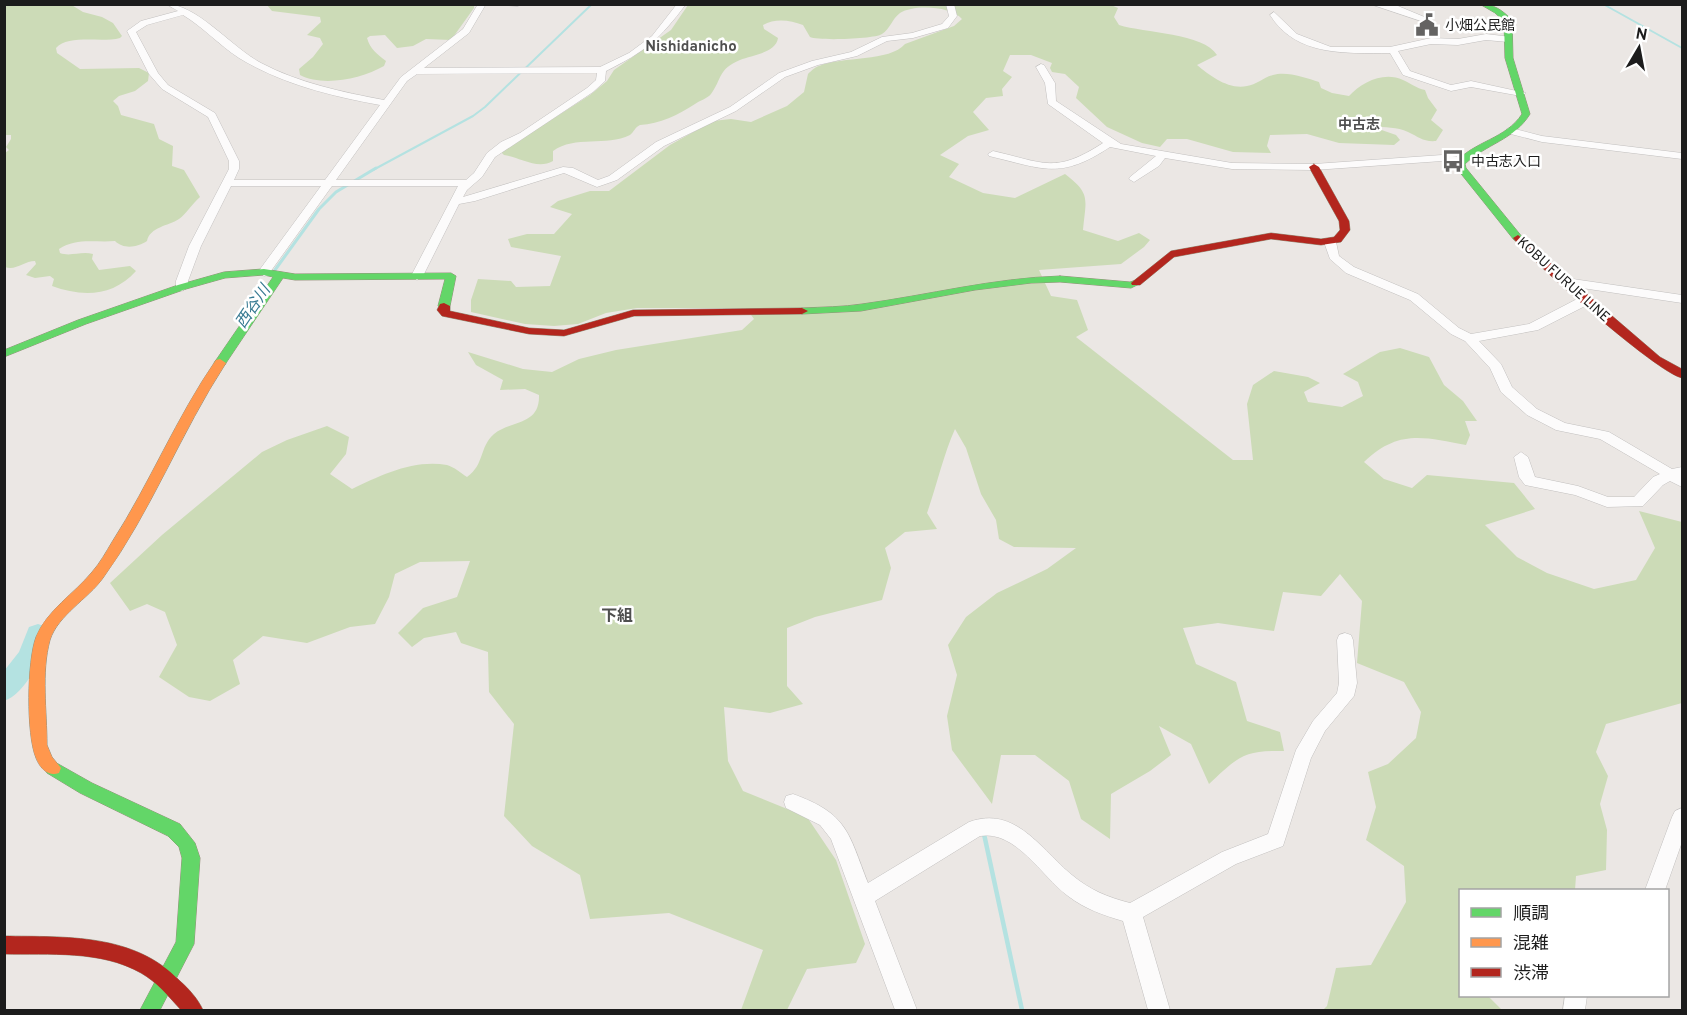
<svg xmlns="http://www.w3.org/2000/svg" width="1687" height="1015" font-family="Overpass,'Noto Sans JP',sans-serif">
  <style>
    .forest { fill: #ccdbb7 }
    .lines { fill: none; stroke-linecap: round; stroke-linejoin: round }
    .stream-far2 { stroke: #b4e2e1; stroke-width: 2 }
    .stream-far1 { stroke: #b4e2e1; stroke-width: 3 }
    .stream { stroke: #b4e2e1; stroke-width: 4.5 }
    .river { fill: #b4e2e1; fill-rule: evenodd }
    .street-casing { stroke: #c2c0bf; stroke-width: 1 }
    .fast-casing { stroke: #96917c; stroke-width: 1 }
    .slow-casing { stroke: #96917c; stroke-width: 1 }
    .jam-casing { stroke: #96917c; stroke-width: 1 }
    .street { fill: #fcfbfb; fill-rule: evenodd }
    .fast { fill: #63d668; fill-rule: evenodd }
    .slow { fill: #ff974d; fill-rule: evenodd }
    .jam { fill: #b3261e; fill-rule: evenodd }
    .labels { text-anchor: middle; stroke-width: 5; stroke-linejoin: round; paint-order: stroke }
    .far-poi-label { font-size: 14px; fill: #1c1c1c; stroke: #fff; text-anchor: start }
    .far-neighbourhood-label { font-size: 14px; font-weight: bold; fill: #4f4f4f; stroke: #fff }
    .far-street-label { font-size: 14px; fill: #1c1c1c; stroke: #fff }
    .far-quarter-label { font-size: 15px; font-weight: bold; fill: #4f4f4f; stroke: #fff }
    .water-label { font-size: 16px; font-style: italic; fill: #387a92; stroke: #fff }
    .neighbourhood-label { font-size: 16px; font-weight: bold; fill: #4f4f4f; stroke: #fff }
  </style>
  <rect width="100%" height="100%" fill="#ebe7e4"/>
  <path class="forest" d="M474,4v4l-23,32 -25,-1 -13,7 -16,2 -12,-13 -15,1 -3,2c3,11 10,16 19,23l-2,5c-23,13 -61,21 -84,9l-1,-6 14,-12 10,-13 -3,-6 -13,-3 14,-13 -1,-5 -48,-6 -5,-6z
    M5,5l65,-1 13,8 19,5 11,6 9,13 -2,2c-18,5 -52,-4 -64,10l1,5 23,16 59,-1 10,5 -1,8 -13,10 -16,5 -6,5 5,5 3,9 33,9 5,15 14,7 -1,20 12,4 16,27c-8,7 -14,17 -21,22 -11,7 -29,8 -32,22 -9,6 -23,9 -32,0 -20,2 -38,-4 -56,8l1,4c10,4 21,-2 33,1l-1,5 7,11 31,-4 6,5c-23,26 -54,26 -84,15l2,-7 -4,-3 -15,2 -9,-3 10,-11 -1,-3c-11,0 -19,10 -30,6v-114l4,-3 -3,-3 5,-8v-4h-6z
    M688,5h423l7,3 -4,9 5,8c25,8 85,8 98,30l-20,10c13,11 32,25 50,21 9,-1 17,-9 26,-11 14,-4 33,3 46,7l2,6 11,5 17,3c13,-14 35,-25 54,-16 9,4 13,8 22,10l3,8 9,12 -6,10 12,10 -7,11c-13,1 -17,-4 -28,-9 -11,-5 -23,-5 -35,-5l23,8 4,5 -6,5 -55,-2 -32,-9 -37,1 -3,11 4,7 -38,-1 -46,-13h-20l-7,8 -18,-4 -35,-16 -31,-29 3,-11 -14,-13 -13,-2 -2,-4 2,-5 -21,-8h-21l-7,16 9,6 -10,12 1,7 -17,2 -13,14 16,18 -21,6 -28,19 19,9 -10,13 34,16 32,5 50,-24c26,20 21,24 18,56l35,11 21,-8 11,7 -6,7 -23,17 -82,6 12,26 26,4 11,30 -12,7 157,123h20l-6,-56 6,-19 21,-14 34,6 12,6 -16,9 4,10 34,5 21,-11 -5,-14 -15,-8 37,-22 20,-4 29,9 15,28 19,16 14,20h-12l5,14 -4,10c-42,-8 -68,-16 -102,17l20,17 28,9 15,-13 87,8 21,26 -50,16 32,32 30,16 47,16 42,-9 19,-32 -16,-37 43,11v181l-76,21 -10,28 12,24 -8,28 7,26 -1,40 -30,6 -1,14h-115v106h28l14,14h-179l4,-4 9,-38 35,-3 35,-63 -2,-36 -38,-26 10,-33 -8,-35 20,-8 28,-26 5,-26 -17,-30 -47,-19 5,-62 -22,-27 -19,22 -38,-4 -9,39 -56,-8 -35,5 13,36 40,18 11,39 33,11 4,19c-41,-1 -46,6 -75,33l-18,-40 -32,-18 12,29 -21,16 -39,23 -1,45 -29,-20 -12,-38 -34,-26h-34l-9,49 -40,-54 -5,-34 10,-41 -9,-30 18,-28 31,-24 50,-24 29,-21 -62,-1 -15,-8 -3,-19 -15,-26 -15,-46 -11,-19c-12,27 -18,56 -28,84l10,16 -32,3 -20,16 6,20 -9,32 -67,17 -28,11v58l16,18 -33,9 -46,-6 4,54 15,30 64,26 29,43 29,84 -9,19 -49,6 -20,41h-46l22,-60 -94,-37 -79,6 -10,-44 -48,-29 -28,-30 10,-92 -25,-32 -1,-40 -27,-9 -5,-11 -32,6 -12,9 -14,-14 25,-25 34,-11 13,-36 -50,1 -25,12 -6,23 -14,27 -25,3 -43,16 -44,-7 -30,24 7,24 -30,17 -21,-4 -30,-20 18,-32 -12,-33 -18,-8 -17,7 -20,-28 52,-48 100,-83 25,-12 40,-14 22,11 -3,17 -16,20 22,15c29,-14 62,-30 95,-24 7,2 14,8 20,12 18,-13 12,-30 27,-43 17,-14 46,-8 45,-39l-14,-6 -25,1 3,-10 -27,-15 -8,-13 55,17 29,3 27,-13 37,-9 126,-20 12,-11 -8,-11h-109l-31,5 -28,11 -24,2 -29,-2 -54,-12v-12l7,-21 33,2 5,6 34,-1 11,-30 -50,-9 -3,-8 19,-5h27l18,-20 -22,-7 8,-6 32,-10h19l61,-46 43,-24 18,-2 20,3 36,-16 17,-14 4,-18c3,-3 7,-7 11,-8 23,-10 71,-4 86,-22l49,-18 8,-7c-11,-13 -48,-15 -62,-6 -8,6 -10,16 -18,21 -7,5 -64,7 -72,3l-7,-12c-13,-5 -28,-7 -40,0l1,4 14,9c-2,15 -26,17 -38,22 -22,9 -18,19 -29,34 -4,5 -11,6 -16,10 -17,11 -35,20 -55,21 -5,2 -6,7 -10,10 -24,12 -55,0 -77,16v10c-16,9 -34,-4 -49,-6l-3,-3 89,-57 17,-14 7,-11 57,-40z"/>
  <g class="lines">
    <path class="stream-far2" d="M1603,4l79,44
      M373,170l100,-54 12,-9 107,-103"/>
    <path class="stream-far1" d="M275,270l44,-61 17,-17 40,-24"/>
    <path class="stream" d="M984,834l38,176"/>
    <path class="river" d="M38,624l9,3 4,7c-8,21 -25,60 -47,67v-30l15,-19 10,-25z"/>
    <g class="street-casing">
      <path id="street" d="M166,4c31,0 65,43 95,59 38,20 81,29 123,37l17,-23 62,-48 15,-25h8l-17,29 -45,35 176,-1 29,-14 23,-17 25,-32h9c-27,36 -40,47 -80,67l-1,10 -12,11 -98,65 -13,20 -15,13 -4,7 100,-30 10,1 25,12 11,-4 47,-34 74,-35 49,-34 33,-12 39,-9 31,-15 30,-4 30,-9 7,-8 -3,-12h8l3,12 -9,12 -35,10 -26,3 -30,15 -39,9 -33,12 -49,34 -72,35 -47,34 -20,7 -33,-14 -89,28 -16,3 -36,72 -6,4 -6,-4 47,-90h-126l-64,89 -4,1 -6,-4 63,-86h-90l-30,60 -13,35v6l-6,4 -6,-4v-6l13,-35 40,-77v-8l-21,-44 -46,-28 -13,-15 -22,-43 14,-10 37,-10zM183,15c20,12 36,30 56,43 43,26 92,38 141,47l-55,75h-91l5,-11v-8l-24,-48 -47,-28 -10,-12 -22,-41 11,-7zM597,73l-1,7 -9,8 -67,45 -19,9 -14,11 -13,20 -8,7h-130l71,-99 10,-7z
        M490,4h32l-4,2z
        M1370,4l28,2 36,15 -7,2z
        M1274,12l23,22 34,13h59l41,-9 27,1 28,-5 25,3v4l-3,1 -22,-2 -28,5 -27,-1 -33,7 12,20 41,14 20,-4 55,12 -5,3 -50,-9 -20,4 -48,-16 -13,-22c-44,0 -94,4 -120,-38z
        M1041,64l3,1 11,18 1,18 65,43 111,19 82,1 128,-9 20,2 5,3 -5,3 -20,-2 -128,9 -82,-1 -67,-11 -6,8 -25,16 -5,-3 1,-2 26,-21 -46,-9c-50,33 -66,22 -121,9l-1,-2 5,-3c52,12 62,23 110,-8l-55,-39 -3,-21 -9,-16z
        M1511,128l31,8 140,17v6l-140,-17 -35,-9v-4z
        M1330,239l6,3 3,14 15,11 64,27 41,34 12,6 58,-10 48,-25 14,-2v6l-53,27 -59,11 22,23 11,23 25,22 28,14 44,9 63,37 10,-2v20l-12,-6 -7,4 -20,21 -36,1 -32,-12 -50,-10 -6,-8 -5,-20 7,-5 7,5 7,20 43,9 30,11h26l19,-20 7,-3 -60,-35 -44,-9 -29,-15 -26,-23 -11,-24 -25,-27 -14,-7 -41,-34 -64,-27 -16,-14 -6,-17z
        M1566,278l116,17v8l-120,-18 -2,-3z
        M1345,633l6,2 2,5 4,43 -3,13 -29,35 -14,27 -28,88 -47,18 -93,53 27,93h-22l-25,-89c-20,-6 -38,-12 -55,-25 -27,-20 -52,-66 -88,-60l-105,65 42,109h-22l-64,-171 -11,-14 -34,-17 -2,-6 2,-6 7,-2c55,20 55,38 75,89l101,-61c47,-17 72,28 103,53 18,15 35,22 58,28l92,-51 46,-18 28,-84 17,-29 24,-28 2,-10 -2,-43 2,-5z
        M1682,808v34l-17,48h-20l27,-73 3,-6z
        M1565,996h22l-2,14h-22z"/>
    </g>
    <g class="fast-casing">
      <path id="fast" d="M1480,4c14,0 22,6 32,16l1,38 17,56c-16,26 -44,30 -65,50l1,4 57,70 -5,3 -4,-1 -56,-70 -3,-7c19,-22 51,-24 67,-49l-17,-56 -1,-37 -9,-8z
        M264,269l31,5 156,-1 5,3 -6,30 -6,3 -6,-3 7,-27 -150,1 -12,-2 -59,88 -4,1 -6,-4 59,-86 -9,-2 -39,3 -39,11 -100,35 -82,33v-7l74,-30 100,-35 46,-13z
        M1060,276l70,6 6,-2 5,3 -10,5 -71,-6 -29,1 -56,7 -114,21 -59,3 -6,-3 6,-3c20,-1 41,-1 60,-4 67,-9 131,-26 198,-28z
        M53,761l39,22 88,41 15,19 5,15 -6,86 -34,66h-20l36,-68 6,-84 -3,-11 -11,-11 -88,-43 -33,-20 -2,-5 2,-5z"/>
    </g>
    <g class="slow-casing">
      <path id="slow" d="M220,359l6,4c-45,69 -75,149 -123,215 -15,21 -45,37 -53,62 -9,33 -3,71 -3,105l5,12 9,11 -2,5c-11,4 -19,-5 -23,-15 -10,-24 -9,-97 0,-121 11,-27 38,-43 56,-65 8,-9 14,-20 20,-30 38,-59 64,-124 104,-182z"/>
    </g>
    <g class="jam-casing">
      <path id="jam" d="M1314,164l5,3 30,54 1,9 -9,12 -20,3 -50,-6 -97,18 -34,28h-8l-1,-2 40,-32 100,-18 50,6 13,-2 6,-7 -1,-9 -30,-54z
        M1518,235l142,122 22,12v9c-26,-6 -149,-115 -169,-140z
        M444,303l6,3v5l79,17 35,2 69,-20 169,-2 6,3 -6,3 -168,2 -70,20 -35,-2 -87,-18 -5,-6 3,-6z
        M4,936c62,1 130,-3 176,45 9,8 18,18 23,29h-22c-12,-13 -24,-28 -40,-37 -40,-23 -92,-18 -137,-19z"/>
    </g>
    <use href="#street" class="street"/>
    <use href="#fast" class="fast"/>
    <use href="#slow" class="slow"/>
    <use href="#jam" class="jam"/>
  </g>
  <defs>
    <g id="civic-bare" transform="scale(1.8)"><path d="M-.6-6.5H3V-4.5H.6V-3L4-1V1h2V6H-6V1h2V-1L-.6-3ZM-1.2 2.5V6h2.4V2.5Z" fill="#646362" stroke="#fff" stroke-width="2.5" paint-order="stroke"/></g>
    <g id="bus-bare" transform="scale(1.8)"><path d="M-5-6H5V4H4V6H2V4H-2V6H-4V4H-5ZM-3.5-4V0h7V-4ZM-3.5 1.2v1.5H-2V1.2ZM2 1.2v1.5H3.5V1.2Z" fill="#646362" stroke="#fff" stroke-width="2.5" paint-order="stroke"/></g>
  </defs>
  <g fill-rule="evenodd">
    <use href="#civic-bare" x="1427" y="25"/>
    <use href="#bus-bare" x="1453" y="161"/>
  </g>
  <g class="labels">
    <g class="far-poi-label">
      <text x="1445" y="30">小畑公民館</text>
      <text x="1471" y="166">中古志入口</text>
    </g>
    <g class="far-neighbourhood-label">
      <text x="1359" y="129">中古志</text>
    </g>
    <g class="far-street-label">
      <text transform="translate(1564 279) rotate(42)" y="5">KOBU FURUE LINE</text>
    </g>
    <g class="far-quarter-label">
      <text x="691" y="51">Nishidanicho</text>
    </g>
    <g class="water-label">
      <text transform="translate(252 306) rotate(-56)" y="6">西谷川</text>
    </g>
    <g class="neighbourhood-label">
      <text x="617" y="621">下組</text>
    </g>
  </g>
  <rect width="1687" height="1015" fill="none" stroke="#1c1c1c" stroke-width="12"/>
  <rect x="1459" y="889" width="210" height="108" fill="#ffffff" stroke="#a4a4a4" stroke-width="1.5"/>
  <rect x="1471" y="908" width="30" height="9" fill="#63d668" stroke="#a4a4a4" stroke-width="1.5"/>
  <text x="1513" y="919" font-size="18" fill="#1c1c1c">順調</text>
  <rect x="1471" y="938" width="30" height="9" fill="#ff974d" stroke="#a4a4a4" stroke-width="1.5"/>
  <text x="1513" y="949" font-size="18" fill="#1c1c1c">混雑</text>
  <rect x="1471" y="968" width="30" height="9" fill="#b3261e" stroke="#a4a4a4" stroke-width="1.5"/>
  <text x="1513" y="979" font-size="18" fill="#1c1c1c">渋滞</text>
  <g transform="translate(1639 48) rotate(10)" stroke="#ffffff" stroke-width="4.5" paint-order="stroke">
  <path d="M0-4.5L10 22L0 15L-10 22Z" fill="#1c1c1c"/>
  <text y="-9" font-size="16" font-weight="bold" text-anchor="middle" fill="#1c1c1c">N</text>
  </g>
</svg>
